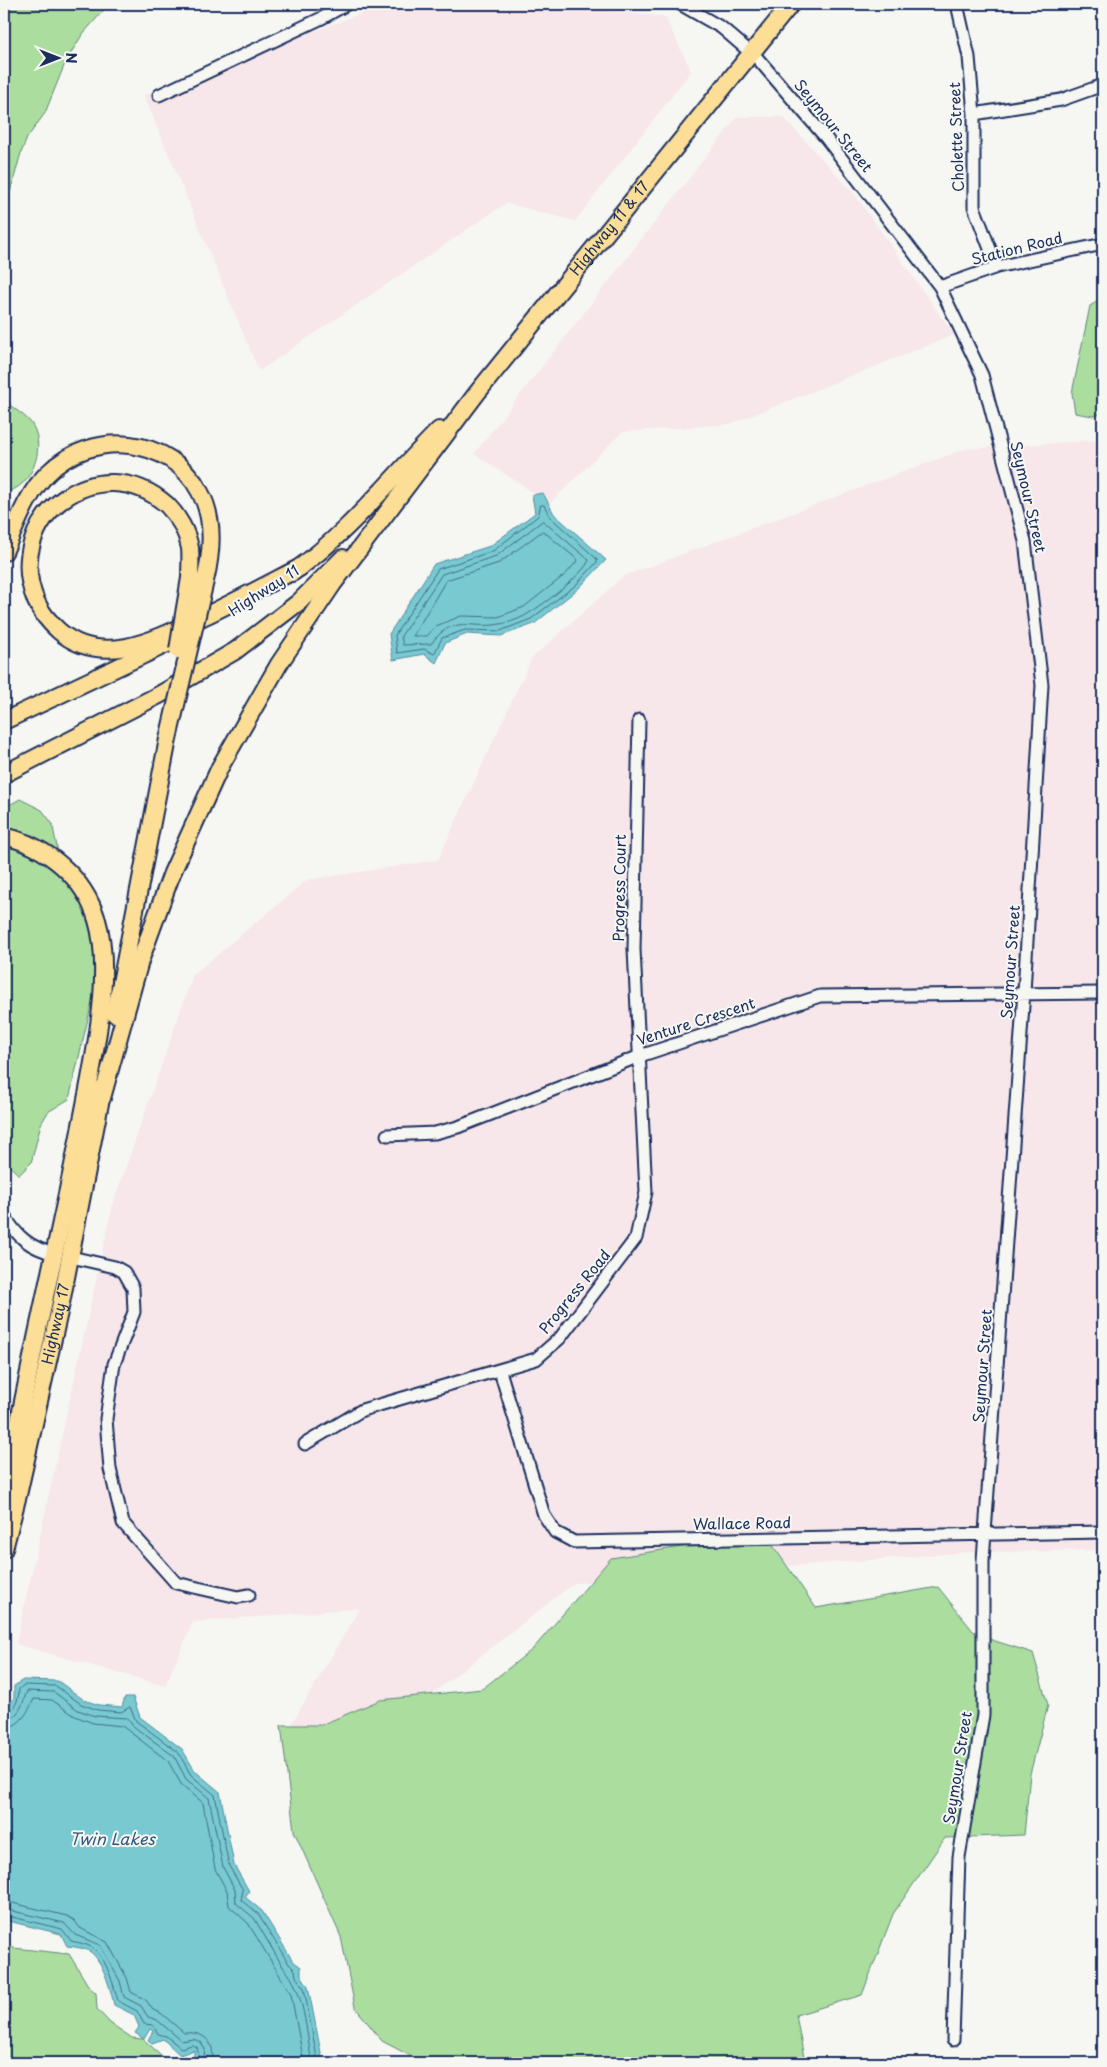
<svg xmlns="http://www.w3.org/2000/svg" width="1107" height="2067" font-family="'Playpen Sans',sans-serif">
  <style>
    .built { fill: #f7e6ea }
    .green { fill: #aadd9e; stroke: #62867e }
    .water { fill: #78c9d0; stroke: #538ba2 }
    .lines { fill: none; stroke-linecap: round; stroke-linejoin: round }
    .shore { stroke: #406d8c; stroke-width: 1 }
    .minor-casing { stroke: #1b2f5e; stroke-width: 15 }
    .highway-casing { stroke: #1b2f5e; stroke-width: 20 }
    .minor { stroke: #f6f6f2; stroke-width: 11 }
    .highway { stroke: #fcde96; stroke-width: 16 }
    .highway-bridge-casing { stroke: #1b2f5e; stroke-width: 20; stroke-linecap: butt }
    .highway-bridge { stroke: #fcde96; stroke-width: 16 }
    .labels { text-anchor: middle; stroke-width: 4; stroke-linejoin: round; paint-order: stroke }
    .street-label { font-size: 15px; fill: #1b2f5e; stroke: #f6f6f2 }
    .water-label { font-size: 16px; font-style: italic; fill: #32567a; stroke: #f6f6f2 }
  </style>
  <rect width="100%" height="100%" fill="#f6f6f2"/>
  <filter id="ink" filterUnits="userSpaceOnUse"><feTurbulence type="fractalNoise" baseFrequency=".02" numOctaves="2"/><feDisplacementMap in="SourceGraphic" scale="10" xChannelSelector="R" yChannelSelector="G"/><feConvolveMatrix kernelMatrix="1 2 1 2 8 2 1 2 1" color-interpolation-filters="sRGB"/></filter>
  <g filter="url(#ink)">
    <path class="built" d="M387,4h150l128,13 26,54 -116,150 -69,-18 -247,168 -115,-276z
      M737,117h46l72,78 99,140 -224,89 -108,8 -72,71 -76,-49z
      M1103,440v1110l-132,2 -397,31 -246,192 -48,-31 80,-136 -167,14 -28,64 -149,-42 97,-440 80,-229 114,-95 131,-20 94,-202 92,-82 341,-127z"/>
    <path class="green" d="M4,4h105l-27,31 -16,26 -21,52 -18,25 -6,15 -17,61z
      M1103,298v116l-10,2 -18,-3 -3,-20 18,-87z
      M4,399c8,10 23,16 29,27 13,23 -2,64 -29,66z
      M20,799l22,11 10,13 10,48 39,64 4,12 -36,152 -21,13 -7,12 -10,39 -12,12 -15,-14v-353z
      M765,1534l51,74 122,-21 35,44 19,9 41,13 15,52 -18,69 -6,61 -79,3 -52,76 -31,81 -66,20 9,48h-381l-42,-22 -27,-34 -14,-70 -47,-106 -13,-106h40l59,-25 102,-11 51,-40 78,-91z
      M4,1947l65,7 20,33 7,6 1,16 13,14 22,15 11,1 27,24h-166z"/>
    <path class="water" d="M543,493l11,21 52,46 -27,28 -45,36 -33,12 -34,-2 -22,9 -9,20 -12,-9 -31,6 -4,-26 45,-70 56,-18 45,-33 -3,-18z
      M23,1680l35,1 26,19 15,5 23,2 3,-10h8l7,20 42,32 13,22 25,21 14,73 15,26 -4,6 17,14 31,50 8,6v8l7,11 15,77h-132l-3,-3 6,-2v-8l-14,5 -17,-16 -11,4 -4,-3 5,-9 -3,-2 -6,10 -9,-6 4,-6 -5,-12 -20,-10c-3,-14 -10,-40 -21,-51 -6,-6 -18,-7 -26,-8l-6,-12 -57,-14v-209l10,-13v-12z"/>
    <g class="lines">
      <path class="shore" d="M541,505h3l6,12 47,42v3l-21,23 -45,34 -31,12 -35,-1 -23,8 -8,16 -10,-5 -27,4 -2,-18 43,-66 55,-18 45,-35z
        M543,521l46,39c-5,14 -46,45 -60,53 -7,5 -20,10 -29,11 -28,6 -47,-11 -69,20l-28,1 -2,-9 41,-62 54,-18z
        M543,531l35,29 -12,14 -42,33 -26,10 -37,-1 -25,10 -9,10h-14l33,-56 53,-17z
        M4,1714c11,-2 15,-15 15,-25l5,-4 32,1 25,18 17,6 23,2 9,-5 6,14 42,31 13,23 24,20 14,71 14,24 -2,10 17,14 31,50 6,6 1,7 8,11 14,75
        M4,1720c15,-1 19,-17 23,-29l27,1 24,18 17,6 32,2 6,8 41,30 12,23 23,19 14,69 12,23 1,13 18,15 29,49c22,23 23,66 29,96
        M4,1728c16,-1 24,-16 30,-29l18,1 23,16 18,7 29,3 46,35 13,23 22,19 12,66 12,22 2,15 19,17 43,71 13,69
        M4,1901l63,15 7,4 6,8 27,14 20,36 4,14 15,8 7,10 9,4 22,19c20,-2 32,9 28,30
        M4,1909l60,14 11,12 25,10 20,36 4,16 17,9 7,11 9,3 25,21 11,-2 8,3 4,8 -2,13
        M4,1915l58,14 9,12c8,2 19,3 25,10 12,11 18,36 22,50l19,10 7,13 9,1 5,9 8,2 15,12 11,-3 5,2 2,11 -5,5"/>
      <g class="minor-casing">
        <path id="minor" d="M680,4l42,24 36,31 68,79 114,149 42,88 43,166 17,144 -18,307 -41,568v155l-24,142 -6,183
          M957,4l12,53 5,57v93l23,60
          M159,95l163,-77 25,-14
          M974,114l87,-14 42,-15
          M940,287l57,-20 106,-23
          M387,1135l48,-2 23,-6 182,-71 180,-60 283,-3
          M4,1215c13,22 26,33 51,39
          M71,1257l44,10 9,5 9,16 1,24 -20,52 -8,55 4,50 13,54 53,60 62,14 11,-2
          M500,1371l44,144 11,17 19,10 529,-10
          M305,1444l57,-34 174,-51 24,-21 76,-100 10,-46 -12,-243 5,-229"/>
      </g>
      <g class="highway-casing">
        <g id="highway">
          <path d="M4,552c12,-26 23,-59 44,-79 44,-44 123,-37 152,19 15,27 12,60 5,89"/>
          <path d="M292,573c57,-40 99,-95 147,-143"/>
          <path d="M190,578c0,-10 1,-20 0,-30 -3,-16 -12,-32 -23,-43 -68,-60 -166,13 -131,96 5,11 14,22 23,30 45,39 103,5 148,-16 31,-15 63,-32 94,-48"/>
          <path d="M4,721l167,-79"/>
          <path d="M4,774l155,-79 76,-44 64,-49 44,-44"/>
          <path d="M4,836c43,10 80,41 93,84 18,59 -8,160 -19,221 -24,120 -54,241 -74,362"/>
          <path d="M115,1014l53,-275"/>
          <path id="s1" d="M102,1098l38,-137 32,-88 48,-106 59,-103 54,-80 144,-191 314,-389"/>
          <path id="s2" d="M4,1549l14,-54 43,-192 42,-215"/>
        </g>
      </g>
      <use href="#minor" class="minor"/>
      <use href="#highway" class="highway"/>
      <g class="highway-bridge-casing">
        <path id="highway-bridge" d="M178,650l12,-72
          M168,739l37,-158"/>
      </g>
      <use href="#highway-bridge" class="highway-bridge"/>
    </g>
  </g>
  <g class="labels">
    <g class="street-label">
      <text transform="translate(833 126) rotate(51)" y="5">Seymour Street</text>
      <text transform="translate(957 137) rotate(-92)" y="5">Cholette Street</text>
      <text dy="5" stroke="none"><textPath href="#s1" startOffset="1018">Highway 11 &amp; 17</textPath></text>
      <text transform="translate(1017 249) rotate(-14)" y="5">Station Road</text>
      <text transform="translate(1028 497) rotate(77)" y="5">Seymour Street</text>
      <text transform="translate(264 591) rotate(-33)" y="5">Highway 11</text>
      <text transform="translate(620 888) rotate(-89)" y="5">Progress Court</text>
      <text transform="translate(1011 962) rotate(-86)" y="5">Seymour Street</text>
      <text transform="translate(696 1022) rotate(-18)" y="5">Venture Crescent</text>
      <text transform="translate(575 1292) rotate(-51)" y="5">Progress Road</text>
      <text dy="5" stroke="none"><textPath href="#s2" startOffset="231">Highway 17</textPath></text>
      <text transform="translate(983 1366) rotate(-86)" y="5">Seymour Street</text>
      <text transform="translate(742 1524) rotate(-1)" y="5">Wallace Road</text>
      <text transform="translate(958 1768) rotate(-81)" y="5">Seymour Street</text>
    </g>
    <g class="water-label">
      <text x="112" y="1845">Twin Lakes</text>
    </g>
  </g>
  <rect width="1107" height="2067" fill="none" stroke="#f6f6f2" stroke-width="20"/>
  <rect x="10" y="10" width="1087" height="2047" fill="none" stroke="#1b2f5e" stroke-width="2" filter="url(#ink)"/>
  <g transform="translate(58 58) rotate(90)" stroke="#f6f6f2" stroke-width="4" paint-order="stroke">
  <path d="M0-4L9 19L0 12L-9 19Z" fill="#1b2f5e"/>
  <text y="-8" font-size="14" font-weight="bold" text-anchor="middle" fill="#1b2f5e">N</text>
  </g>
</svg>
